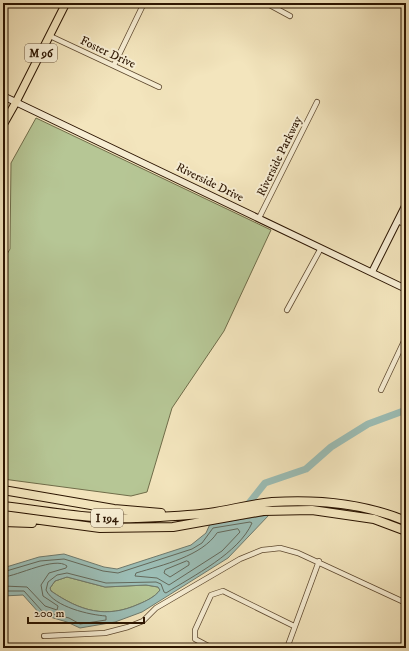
<svg xmlns="http://www.w3.org/2000/svg" width="409" height="651" font-family="'IM FELL DW Pica',serif">
  <style>
    .green { fill: #b6c695; stroke: #706d4a }
    .water { fill: #9cbeb6; stroke: #6f7a6d; fill-rule: evenodd }
    .lines { fill: none; stroke-linecap: round; stroke-linejoin: round }
    .shore { stroke: #64695b; stroke-width: 1 }
    .river { stroke: #9cbeb6; stroke-width: 7 }
    .street-casing { stroke: #5d482f; stroke-width: 6 }
    .secondary-casing { stroke: #2b1400; stroke-width: 8 }
    .primary-casing { stroke: #2b1400; stroke-width: 9 }
    .highway-casing { stroke: #2b1400; stroke-width: 10 }
    .street { stroke: #f7eed4; stroke-width: 4.5 }
    .secondary { stroke: #f7eed4; stroke-width: 6 }
    .primary { stroke: #f3e5bd; stroke-width: 7 }
    .highway { stroke: #f3e5bd; stroke-width: 8 }
    .labels { text-anchor: middle; stroke-width: 4; stroke-linejoin: round; paint-order: stroke }
    .shield { fill: #f7eed4; stroke: #685540; stroke-width: 1 }
    .shield-label { font-size: 11px; font-weight: bold; fill: #2b1400 }
    .street-label { font-size: 12px; fill: #2b1400; stroke: #f7eed4 }
  </style>
  <rect width="100%" height="100%" fill="#f3e5bd"/>
  <filter id="stains"><feTurbulence type="fractalNoise" baseFrequency=".005" numOctaves="4"/><feColorMatrix values="0 0 0 0 .2 0 0 0 0 .09 0 0 0 0 .02 0 0 0 .5 -.17"/></filter>
  <radialGradient id="worn" r=".72"><stop offset=".6" stop-color="#630" stop-opacity="0"/><stop offset="1" stop-color="#630" stop-opacity=".3"/></radialGradient>
  <path class="green" d="M36,118l235,112 -47,101 -52,77 -25,84 -16,4 -128,-17v-218l7,-12 1,-86z
    M67,577l38,10 41,-2 12,2 2,3c-5,7 -14,11 -21,14 -33,15 -59,7 -88,-13l-1,-3 5,-7z"/>
  <path class="water" d="M269,515l-41,43 -86,54 -27,10 -35,6 -13,-6 -27,-8 -17,-19 -20,1v-28l36,-11 25,-3 40,13 13,2 74,-24 15,-12 4,-9zM67,577l38,10 41,-2 12,2 2,3c-5,7 -14,11 -21,14 -33,15 -59,7 -88,-13l-1,-3 5,-7z"/>
  <g class="lines">
    <path class="shore" d="M238,529l2,3 -18,19 -53,34 -12,-7 -22,-2 1,-3c27,-8 66,-17 81,-40z
      M187,561l2,1v3l-19,12 -6,-4 1,-3z
      M3,572l37,-11 24,-2 39,12 15,2 74,-24 10,-6 11,-15 37,-6 2,1c-13,30 -59,53 -86,70l-2,-1 -3,-8 -5,-2 -50,1 -39,-10 -10,2 -9,7 -2,8c8,17 44,25 60,26v4l-26,4 -11,-6 -27,-7 -18,-20h-21
      M3,577c15,-1 52,-21 64,-11l-1,2 -17,5 -8,12 2,11 15,10 -1,4 -12,-4 -18,-19 -24,-1"/>
    <path class="river" d="M246,507l19,-24 41,-14 25,-22 37,-23 38,-14"/>
    <g class="street-casing">
      <path id="street" d="M266,3l24,13
        M50,36l109,51
        M114,65l30,-62
        M259,218l58,-116
        M398,221l8,4
        M287,310l34,-62
        M381,390l25,-53
        M44,636l61,-3 23,-6 15,-6 13,-13 84,-49 22,-9 10,-1 8,-1 18,5 108,50
        M212,648l-17,-9v-9l16,-35 12,-4 71,35
        M287,648l32,-87"/>
    </g>
    <g class="secondary-casing">
      <path id="secondary" d="M3,96l403,193
        M372,272l34,-68"/>
    </g>
    <g class="primary-casing">
      <path id="primary" d="M3,125l13,-23 50,-99"/>
    </g>
    <g class="highway-casing">
      <path id="highway" d="M3,490l111,19 47,4
        M3,506c44,5 89,14 133,12 24,-1 49,-2 73,-5 21,-3 42,-9 63,-11 46,-3 91,1 134,19
        M3,515l97,13 73,-1 90,-16 49,-1 62,9 32,12
        M3,522l29,1"/>
    </g>
    <use href="#street" class="street"/>
    <use href="#secondary" class="secondary"/>
    <use href="#primary" class="primary"/>
    <use href="#highway" class="highway"/>
  </g>
  <g class="labels">
    <g class="shield">
      <rect x="25" y="44" width="32" height="18" rx="3"/>
      <rect x="91" y="509" width="32" height="18" rx="3"/>
    </g>
    <g class="shield-label">
      <text x="41" y="57">M 96</text>
      <text x="107" y="522">I 194</text>
    </g>
    <g class="street-label">
      <text transform="translate(108 52) rotate(25)" y="4">Foster Drive</text>
      <text transform="translate(279 156) rotate(-64)" y="4">Riverside Parkway</text>
      <text transform="translate(210 182) rotate(26)" y="4">Riverside Drive</text>
    </g>
  </g>
  <rect width="409" height="651" fill="none" stroke="#f3e5bd" stroke-width="16"/>
  <rect x="4" y="4" width="401" height="643" fill="none" stroke="#2b1400" stroke-width="2"/>
  <rect x="8" y="8" width="393" height="635" fill="none" stroke="#2b1400"/>
  <path d="M28 617v6h116v-6" fill="none" stroke="#2b1400" stroke-width="2"/>
  <text x="34" y="617" font-size="12" fill="#2b1400" stroke="#f7eed4" stroke-width="3" paint-order="stroke">200 m</text>
  <rect width="100%" height="100%" filter="url(#stains)"/>
  <rect width="100%" height="100%" fill="url(#worn)"/>
</svg>
